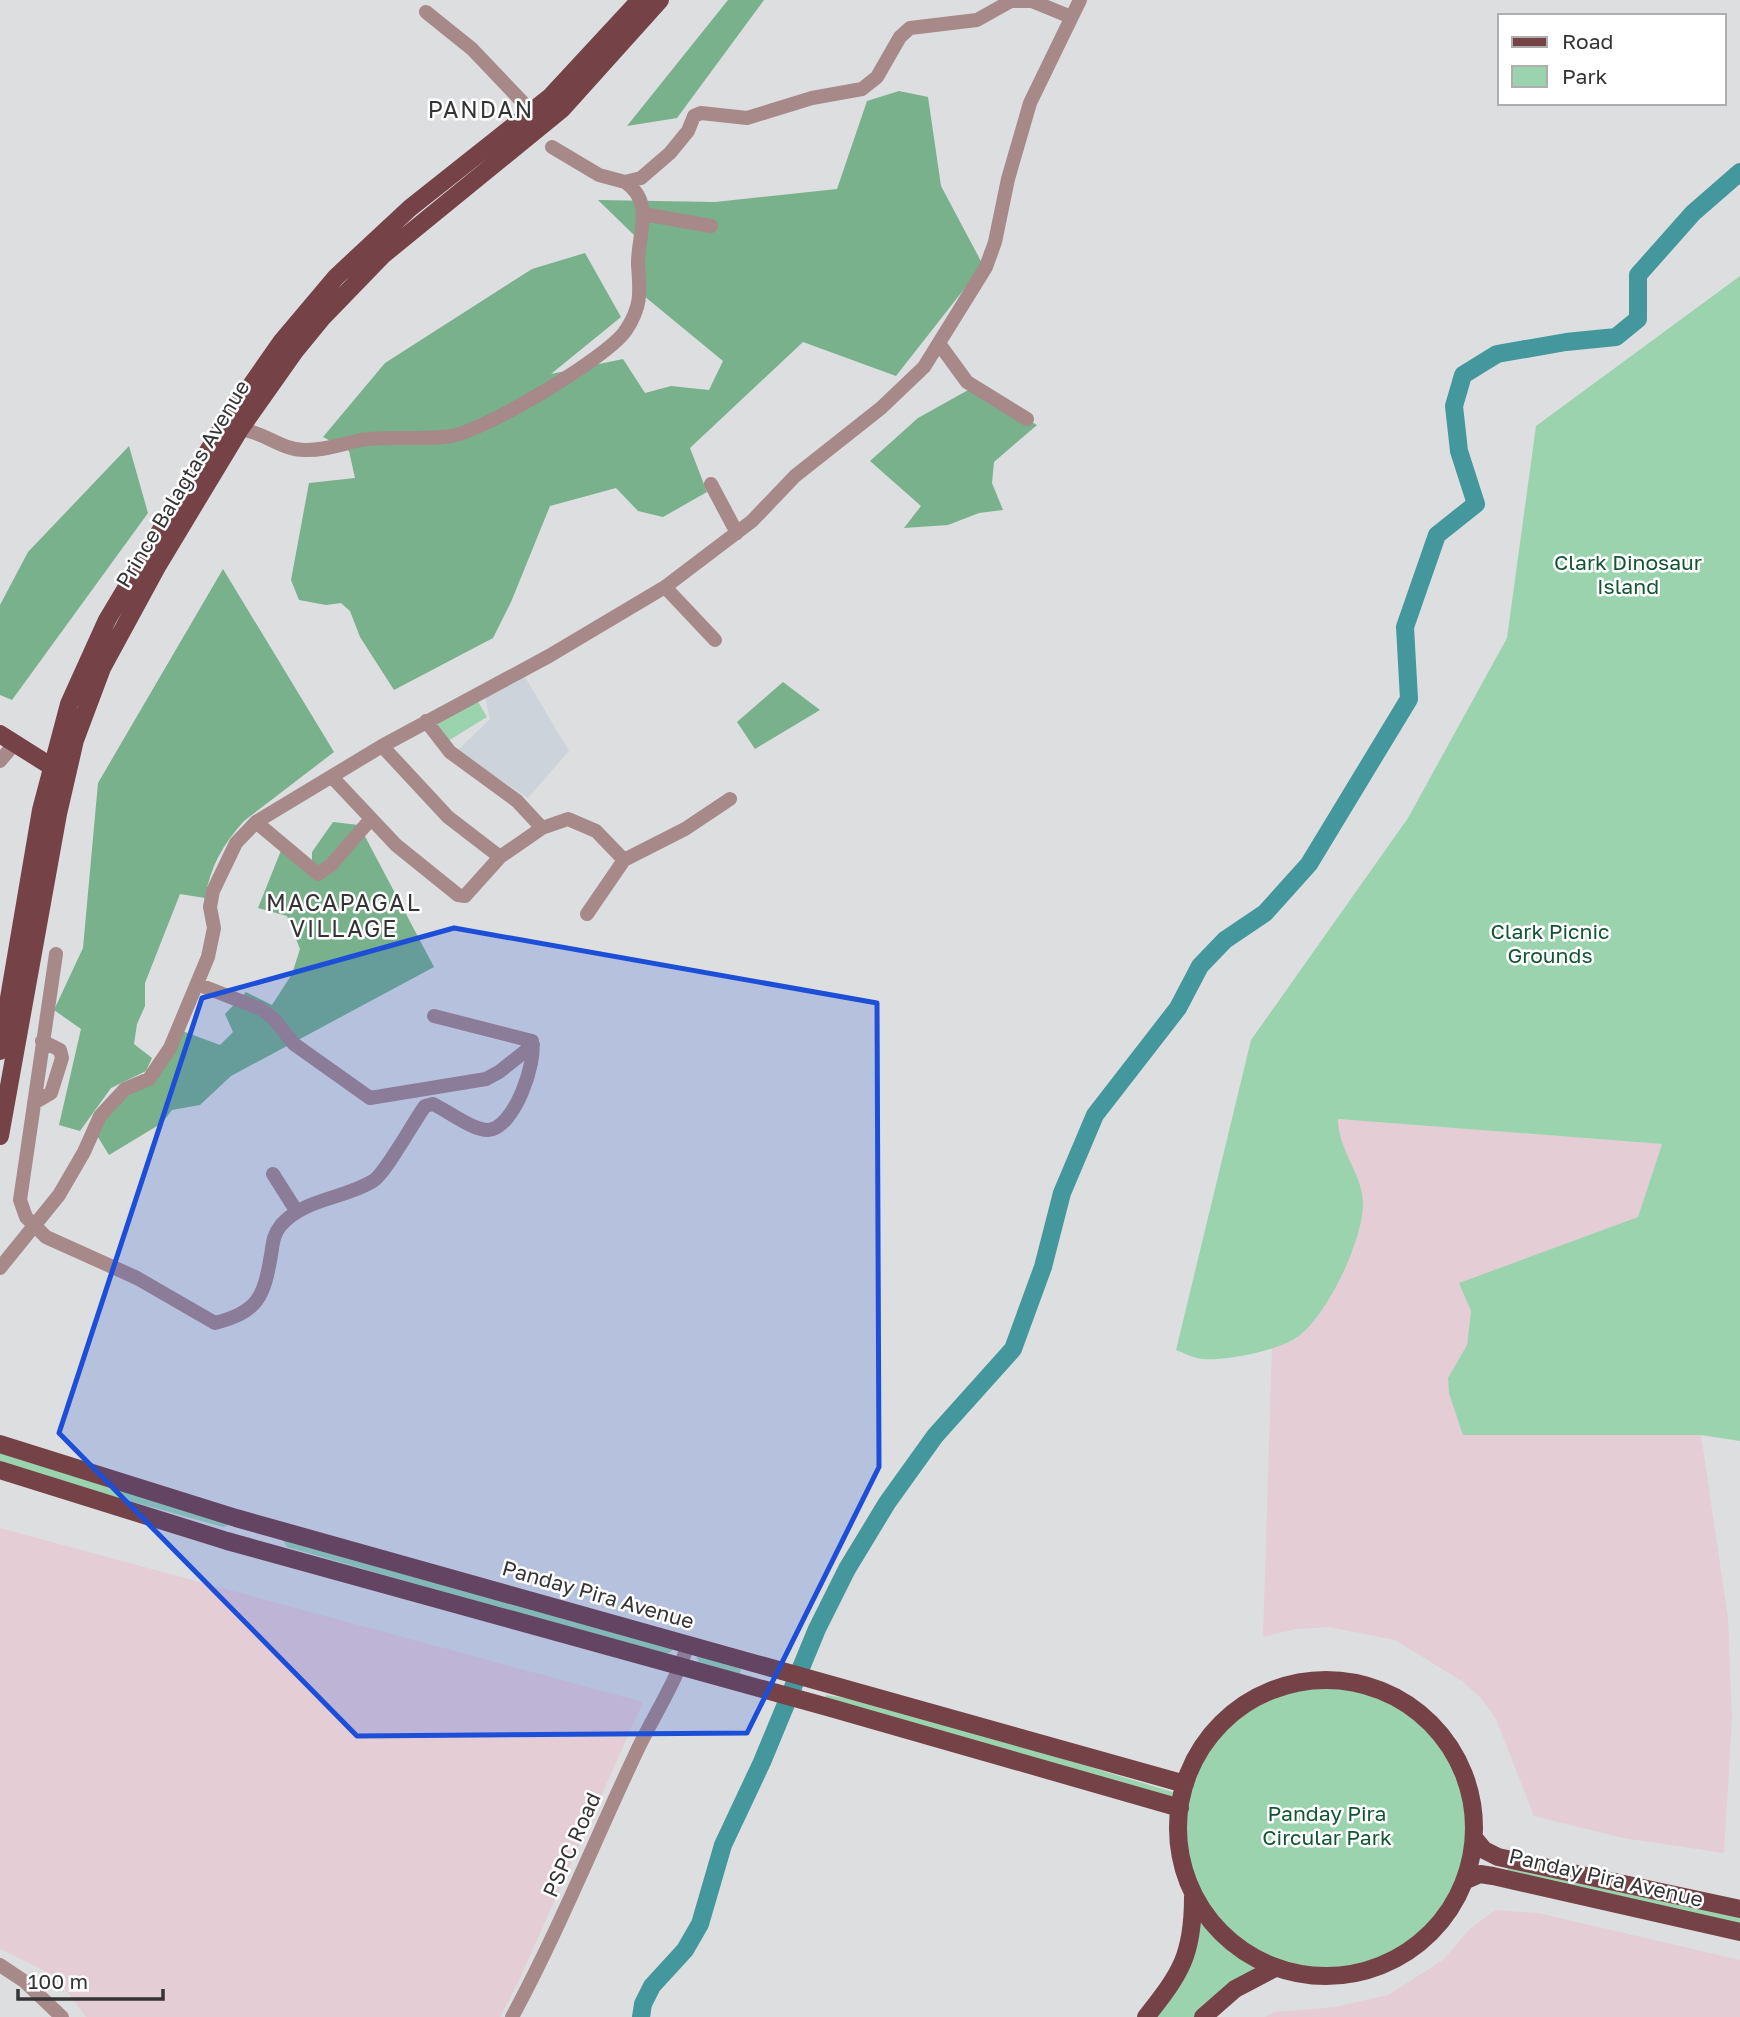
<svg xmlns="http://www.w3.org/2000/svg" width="1740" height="2017" font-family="'Golos Text',sans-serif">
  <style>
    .built { fill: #ccd3da }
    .industrial { fill: #e5cdd6 }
    .green { fill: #9cd3af }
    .forest { fill: #78b18c }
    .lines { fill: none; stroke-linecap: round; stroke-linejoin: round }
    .river { stroke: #43979d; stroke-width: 18 }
    .minor { stroke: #a7898a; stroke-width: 14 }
    .major { stroke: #754347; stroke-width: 18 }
    .marked { fill: #1d4ed8; fill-opacity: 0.2; stroke: #1d4ed8; stroke-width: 5; stroke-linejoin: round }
    .labels { text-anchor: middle; stroke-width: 5; stroke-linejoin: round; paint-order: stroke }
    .street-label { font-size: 21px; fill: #343435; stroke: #fff }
    .park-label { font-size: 21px; fill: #125532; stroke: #fff }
    .neighbourhood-label { font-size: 23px; letter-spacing: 2px; fill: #343435; stroke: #fff }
  </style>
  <rect width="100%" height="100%" fill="#dddee0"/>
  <path class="built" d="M522,672l47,79 -41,47 -71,-47 33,-32 -5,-22z"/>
  <path class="industrial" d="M1337,1119l325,25 -24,73 -178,66 11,27 -4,35 -19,33 15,57h238l27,183 4,102 -8,133 -101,-15 -89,-22 -38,-97 -15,-21 -18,-16 -68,-42 -66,-13 -33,2 -33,8 9,-290 24,-8 19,-19 39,-72 4,-64 -19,-47z
    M0,1528l643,174 -127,285 -16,30h-414l-22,-30 -21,-17 -43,-21z
    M1495,1910l43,3 202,47v57h-475l10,-5 60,-5 53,-12 55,-35 27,-31z"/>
  <path class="green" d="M1740,276v1165l-39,-6h-238l-14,-42 -1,-15 19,-33 4,-34 -12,-28 179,-66 24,-73 -324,-25c0,30 23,53 25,82 2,36 -37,118 -67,137 -20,13 -71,23 -94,21 -9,-1 -18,-6 -26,-9l75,-310 157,-222 99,-180 29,-212z
    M476,698l11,19 -39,24 -12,-19z
    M0,1451l231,73 -8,3 -176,-49 -47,-17z
    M283,1540l389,108v3l-7,4 -378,-108z
    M701,1656l40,13 -1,5 -41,-12 -3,-5z
    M1184 1828a142 142 0 1 1 284 0a142 142 0 1 1-284 0Z
    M826,1695l51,8 299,90 -5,4 -346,-98z
    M1509,1865l231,50v10l-234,-51z
    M1199,1920l30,32 34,18 -67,47h-41z"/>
  <path class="forest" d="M728,0h36l-87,118 -50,8z
    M899,91l29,6 13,89 42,79 -87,111 -93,-34 -113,106 17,44 -44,25 -25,-6 -22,-23 -66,18 -39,96 -18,36 -99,52 -34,-53 -10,-26 -9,-8 -15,2 -27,-5 -8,-20 18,-97 46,-5 -6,-27 -26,-14 62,-74 147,-94 53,-16 36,64 -70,57 72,-15 22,34 26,-7 38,4 14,-29 -85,-70 -3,-55 -37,-36 117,2 122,-13 30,-88z
    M970,389l67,36 -43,37 -2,21 11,27 -24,3 -31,12 -44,3 17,-22 -51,-45 48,-43z
    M129,446l19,67 -136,187 -12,-5v-90l28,-53z
    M223,569l111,183 -90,69c-21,23 -34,46 -39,77l-25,-4 -35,89v23l-8,18 -3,20 18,14 -6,13 -35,17 -31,43 -21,-6 22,-96 -27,-19 29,-62 15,-165z
    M783,682l37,28 -65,39 -18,-27z
    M333,822l26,3 75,142 -203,109 -31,29 -28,5 -10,13 -53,32 -16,-26 52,-51 32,-49 43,16 13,-13 -8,-18 21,-22 26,13 20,-31 8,-25 -13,-33 -29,-8 24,-60 30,24v-20z"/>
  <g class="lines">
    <path class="river" d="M641,2017l2,-13 9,-18 33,-36 15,-26 23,-79 39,-83 55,-133 30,-60 40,-66 48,-67 78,-87 30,-82 19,-74 33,-78 83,-107 22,-42 25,-26 40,-27 44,-49 100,-165 -4,-72 32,-92 39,-31 -17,-53 -5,-45 9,-31 34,-21 69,-12 50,-5 22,-18v-44l55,-62 47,-41"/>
    <path class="minor" d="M426,12l46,37 60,63
      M552,147l47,28 26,7 16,-4 29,-25 18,-22 6,-15 7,-3 46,5 65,-20 50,-9 15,-12 23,-40 10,-9 67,-8 34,-19h21l39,16
      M644,214l67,12
      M940,345l27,37 60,37
      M240,429c24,3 42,21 64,21 20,1 37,-6 57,-10 29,-5 60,1 90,-4 31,-4 158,-79 175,-106 16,-24 14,-38 12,-65 -1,-30 18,-62 -13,-83
      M711,484l26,49
      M665,587l50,53
      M426,721l24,31 67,49 25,27
      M382,746l66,71 52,40 42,-29 26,-9 28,12 28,29
      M0,761l15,-18
      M332,777l64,68 62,50 7,1 35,-39
      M256,822l62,52 13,-9 39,-45
      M587,914l37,-54 61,-31 45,-30
      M56,954l-36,246 6,17 20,20 91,41 78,45c43,-11 49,-26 56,-68 2,-12 2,-20 10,-30 24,-27 63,-26 92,-44 12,-7 41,-60 52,-75l8,-2c15,7 39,26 55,26 26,-1 49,-68 44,-89l-98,-25
      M197,984l64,25 12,9 21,26 76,54 116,-19 13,-7 34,-27
      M34,1103l17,-10 11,-35 -2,-8 -18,-9
      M273,1174l24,38
      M0,1268l59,-73 25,-43 16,-36 25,-27 24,-10 21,-31 38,-91 6,-29 -4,-21 3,-16 23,-48 20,-21 126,-76 167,-90 116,-69 87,-66 43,-45 86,-68 43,-41 62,-100 9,-25 13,-63 22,-76 50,-103
      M0,1965l24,16 38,36
      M512,2017c46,-85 82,-175 123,-262 17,-37 41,-72 53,-111"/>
    <path class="major" d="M0,734l60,38
      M0,1051l41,-241 28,-106 38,-84 119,-199 56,-80 54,-64 74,-69 140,-111 90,-97
      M0,1136l58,-322 17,-74 27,-72 56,-103 82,-136 55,-78 27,-33 61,-63 179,-146 98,-109
      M0,1444l236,74 949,266
      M0,1470l227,71 604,167 349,100
      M1178 1828a148 148 0 1 1 296 0a148 148 0 1 1-296 0Z
      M1474,1838l10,12 14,7 242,52
      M1464,1881l16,-7 13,2 247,56
      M1146,2017c35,-44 47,-62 47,-120
      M1203,2017l32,-28 38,-20"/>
  </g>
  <path class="marked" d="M454,928l423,75 2,464 -132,266 -390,3 -298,-303 143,-435z"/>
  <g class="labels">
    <g class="street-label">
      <text transform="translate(183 484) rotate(-59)" y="7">Prince Balagtas Avenue</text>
      <text transform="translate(598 1595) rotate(16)" y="7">Panday Pira Avenue</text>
      <text transform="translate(572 1845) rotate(-66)" y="7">PSPC Road</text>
      <text transform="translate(1606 1878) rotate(13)" y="7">Panday Pira Avenue</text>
    </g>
    <g class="park-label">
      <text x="1628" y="570">Clark Dinosaur<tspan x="1628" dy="24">Island</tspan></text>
      <text x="1550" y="939">Clark Picnic<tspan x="1550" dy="24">Grounds</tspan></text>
      <text x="1327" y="1821">Panday Pira<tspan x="1327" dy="24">Circular Park</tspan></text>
    </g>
    <g class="neighbourhood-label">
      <text x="481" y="118">PANDAN</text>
      <text x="344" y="911">MACAPAGAL<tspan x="344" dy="26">VILLAGE</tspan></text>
    </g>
  </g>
  <rect x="1498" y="14" width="228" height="91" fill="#ffffff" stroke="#aeaeae" stroke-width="2"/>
  <rect x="1512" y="37" width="35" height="10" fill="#754347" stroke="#aeaeae" stroke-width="2"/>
  <text x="1562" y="49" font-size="21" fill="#343435">Road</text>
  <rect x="1512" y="66" width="35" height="21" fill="#9cd3af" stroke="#aeaeae" stroke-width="2"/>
  <text x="1562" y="84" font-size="21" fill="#343435">Park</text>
  <path d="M18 1989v10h145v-10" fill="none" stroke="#343435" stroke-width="3.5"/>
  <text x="28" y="1989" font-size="21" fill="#343435" stroke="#ffffff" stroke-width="5" paint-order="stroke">100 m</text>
</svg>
